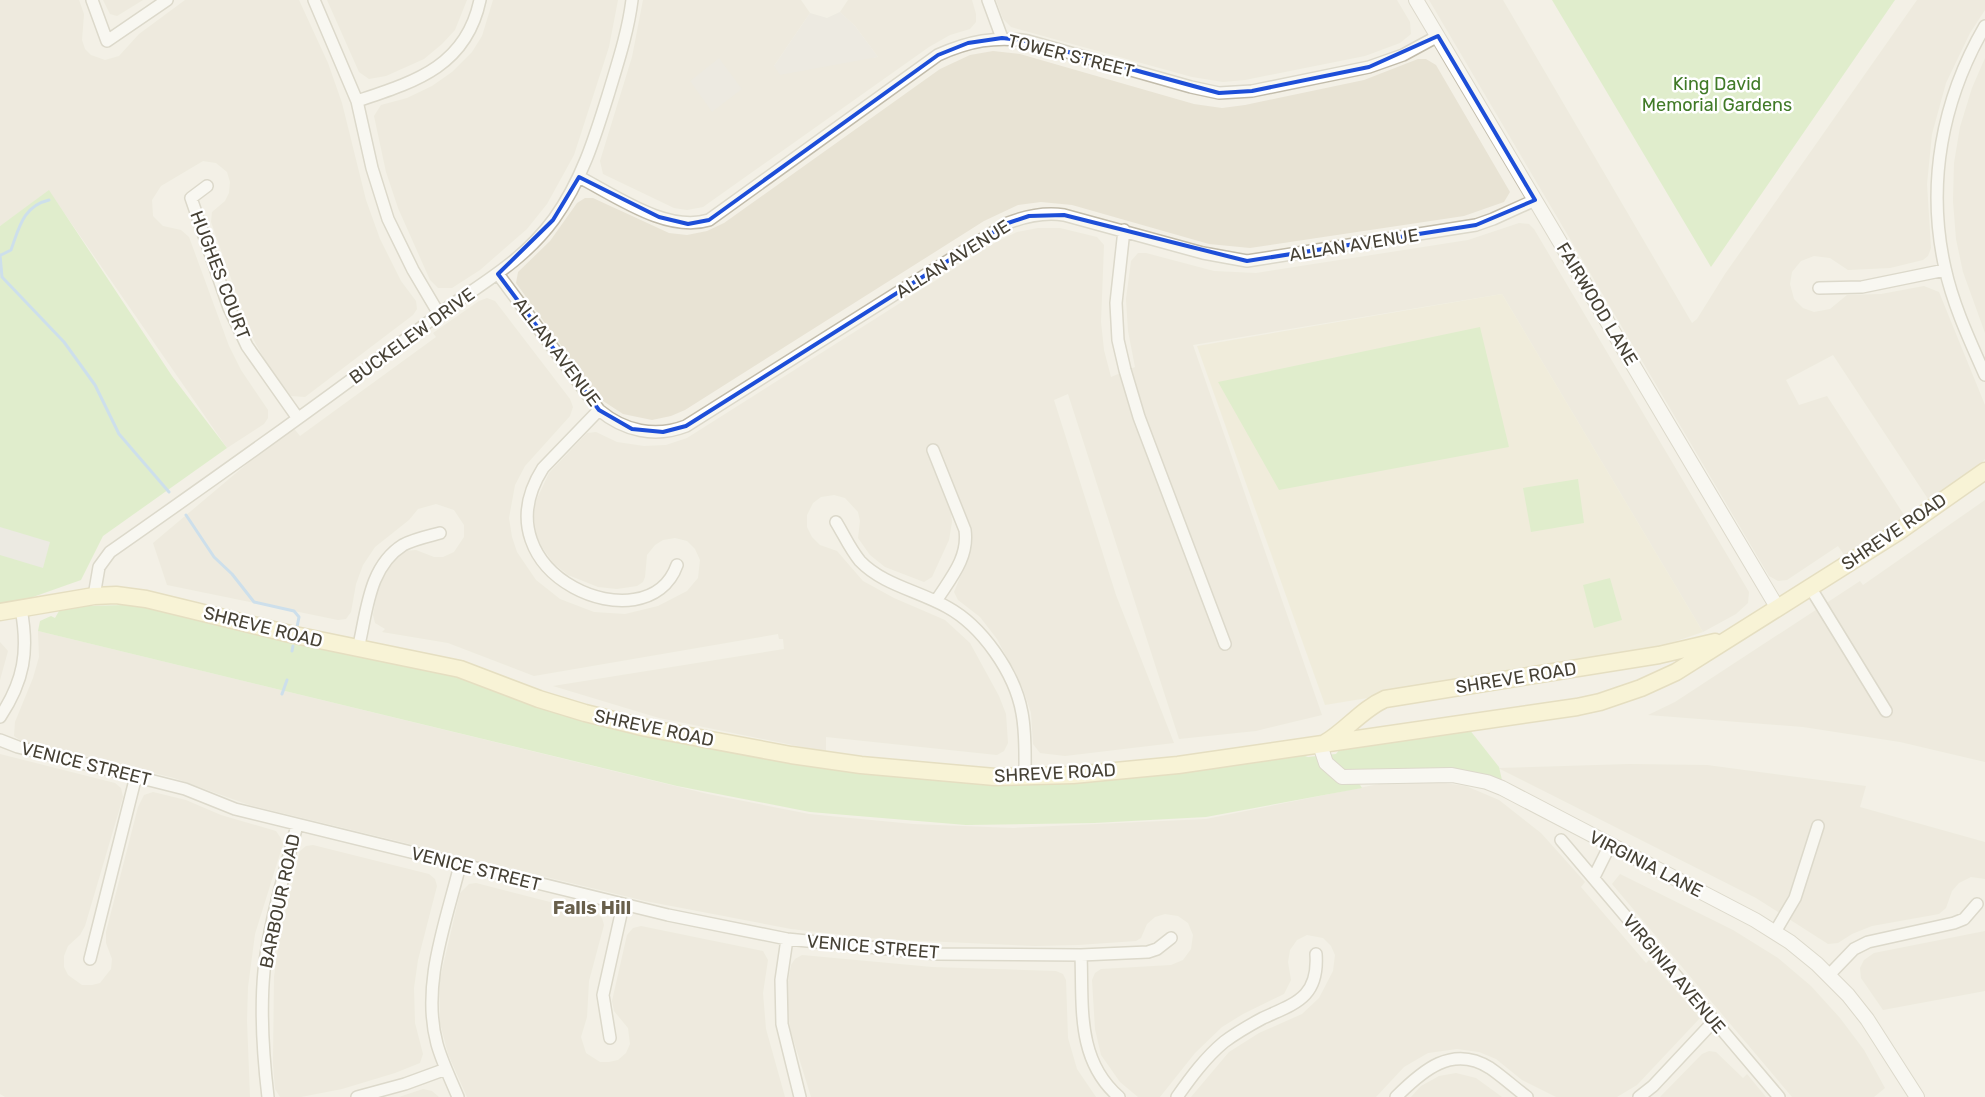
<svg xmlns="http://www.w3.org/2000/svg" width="1985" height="1097" font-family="Rubik,sans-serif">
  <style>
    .residential { fill: #e8e3d4 }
    .industrial { fill: #e6e2db }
    .education { fill: #ede7cf }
    .green { fill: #cae9ad }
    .parking { fill: #e4e2de }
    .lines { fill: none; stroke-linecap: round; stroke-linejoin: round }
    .stream { stroke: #a0caf2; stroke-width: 3 }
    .minor-casing { stroke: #c2bcab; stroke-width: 14 }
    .tertiary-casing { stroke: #c2bcab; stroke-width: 16 }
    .secondary-casing { stroke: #d5c894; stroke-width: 19 }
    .minor { stroke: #fff; stroke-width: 11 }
    .tertiary { stroke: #fff; stroke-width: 14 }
    .secondary { stroke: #fff5c4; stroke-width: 16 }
    .marked { fill: none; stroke: #1d4ed8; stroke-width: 4; stroke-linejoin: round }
    .labels { text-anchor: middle; stroke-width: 5; stroke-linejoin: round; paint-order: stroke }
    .street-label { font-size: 18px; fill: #464135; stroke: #fff }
    .park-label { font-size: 18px; fill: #407a27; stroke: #fff }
    .neighbourhood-label { font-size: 19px; font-weight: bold; fill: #69604c; stroke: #fff }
  </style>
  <rect width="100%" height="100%" fill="#f3f0e6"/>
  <path class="residential" d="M0,0h79l5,14 -2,26 3,9 6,6 14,5 14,-4 20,-22 46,-34h114l29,63 14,40 24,97 14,39 21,42 15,20 1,8 -4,6 -108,82 -14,-1 -24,-32 -16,-29 -40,-113 1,-10 13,-11 4,-8 1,-11 -3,-10 -11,-9 -13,-2 -42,25 -9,14 1,16 10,10 18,4 8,7 40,109 12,24 27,40v8l-4,6 -37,24 -178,-257 -49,35z
    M103,0h40l-26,16 -7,-2z
    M327,0h140l-12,30 -13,14 -18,15 -38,17 -17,3 -10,-7z
    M493,0h125l-9,47 -35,108 -27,49 -20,25 -47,41 -28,18h-14l-8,-8 -32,-72 -12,-36 -12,-56 7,-11 26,-7 25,-12 20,-14 20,-20 10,-16z
    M643,0h158l9,13 -36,53 104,-9 -23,-31 -15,-14 8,-12h124l4,14v8l-6,7 -20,6 -21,12 -226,160 -16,3 -13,-2 -71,-34 -3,-13 32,-104z
    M996,0h401l13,22 1,12 -11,9 -35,13 -120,24 -22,2 -31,-5 -181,-50 -8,-8z
    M1429,0h74l189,323 5,-4 28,-45 192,-274h68v10l-15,23 -24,50 -14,51 -5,50 4,64 -3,8 -5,4 -33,8 -42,2 -18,-12 -16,-2 -13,5 -9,11 -2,12 4,15 9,9 11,4 16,-3 17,-14 34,-1 43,-8 15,6 46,113v54l-12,15 -43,28 -97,-147 -47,25 13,25 28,-9 79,122 -59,41 -9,-13 -51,34 -9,1 -9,-5z
    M993,51l27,3 174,50 28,4 23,-3 119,-25 54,-21h8l10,6 74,127 -6,10 -40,14 -214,32 -41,-4 -137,-39 -31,-3 -23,3 -34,16 -299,189 -14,6 -19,4 -29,-6 -23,-15 -84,-116 2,-11 32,-31 27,-38 8,-5h8l76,35 18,2 20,-4 17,-8 216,-154 30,-14z
    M1985,58v275l-22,-61 -7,-33 -3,-38 1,-38 6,-36 12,-39z
    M1519,223l10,1 5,5 215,363 -1,11 -12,11 -33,18 -201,-338 -309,51 129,370 -66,16 -77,8 -111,-345 -14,6 62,195 58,148 -109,13 -25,-3 -7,-9 -2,-31 -8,-24 -26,-50 -17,-22 -22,-17 -4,-8 14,-34 -18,-55 2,19 -3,18 -17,37 -8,5 -39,-15 -15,-12 -12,-17 2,-17 -2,-9 -13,-14 -11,-3 -13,2 -8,6 -6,12v12l5,10 8,8 17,6 26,30 31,17 51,22 25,23 29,53 7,18 2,29 -4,8 -7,4 -171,-18v14l-14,-2 -153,-31 -106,-32 231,-37 -1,-10h-4l-1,-5 -244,42 -86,-33 -66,-11 3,-3 -10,-6 -2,-8 4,-22 10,-25 17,-17 12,-1 18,7h9l11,-5 10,-15v-12l-10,-15 -18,-6 -18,5 -9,11 -34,27 -12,18 -7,19 -5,28 -5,7 -8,1 -171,-35 -14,-42 139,-117 8,10 136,-99 -3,-4 46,-32 8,-3 8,3 75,98 3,8 -3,9 -45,50 -10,19 -6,33 3,19 5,15 19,28 24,19 34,13 31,2 33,-8 29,-15 11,-13 2,-18 -5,-11 -8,-8 -12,-3 -12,2 -8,5 -8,10 -2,22 -2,5 -6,4 -20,3 -19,-2 -30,-12 -15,-12 -11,-16 -6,-13 -2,-17 1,-14 14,-30 38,-40 9,-1 21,10 27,4 22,-1 21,-7 311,-197 19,-9 21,-4h22l37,9 7,8 -3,77 3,28 7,27 24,-10 -7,-36 -2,-32 5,-38 7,-8h8l68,18 42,2 212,-33z
    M1985,500v262l-85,-20 -97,-15 -155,-12 27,-13 185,-121 3,4z
    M38,631l670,163 101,20 104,10 100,4 193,-9 173,-35 58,-2 29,4 33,14 42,33 44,49 -4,5 65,76 3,-3 51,58 -63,67 -20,12h-61l-34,-17 -26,-21 -17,-7 -22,-3 -29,4 -24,14 -28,30h-185l38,-45 30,-19 43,-19 17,-16 14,-27 2,-16 -4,-9 -8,-8 -16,-3 -10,5 -7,10 -2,12 3,18 -7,14 -41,20 -21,13 -27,26 -35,44h-22l-18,-15 -19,-27 -6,-26 -3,-49 3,-7 6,-4 70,-4 12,-5 8,-11 2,-14 -5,-12 -10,-7 -13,-2 -10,3 -8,7 -6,14 -5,3 -58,4 -43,1 -155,-7 -89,-10 -146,-28 -396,-96 -75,-27 -153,-37 -7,-5 1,-14 18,-44 6,-21z
    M0,642l8,9 -8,29z
    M0,754l115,29 6,5 2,9 -38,129 -5,9 -12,11 -4,10v11l4,8 14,10h10l8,-2 11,-14 1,-10 -6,-16v-11l32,-125 6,-12 9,-3 33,8 35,15 55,16 4,6 3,7 -28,90 -7,53 -1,34 3,76h-245l-5,-3z
    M1629,764l78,1 159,21 -6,21 125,35v37l-14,-2 -12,6 -7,8 -6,17 -7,6 -67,12 -20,8 -14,9 -10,1 -72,-46 -258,-130z
    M313,845l116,29 6,5 2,7 -19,74 -4,28 1,35 8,31 -3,9 -25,10 -53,16 -41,8h-21l-5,-8 -2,-25 1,-87 5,-37 21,-89 6,-5z
    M1620,874l113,56 45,28 33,28 29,32 24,32 21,38 -11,9h-82l-180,-213z
    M476,883l121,31 5,4 2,7 -15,56 -2,36 -6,20 5,16 14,9h9l9,-2 8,-7 4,-9 -2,-16 -14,-17 -2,-10 15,-66 6,-7 8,-2 122,25 5,9 -5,33 3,36 19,68h-318l-19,-43 -8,-31 -1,-40 21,-90 9,-9z
    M1985,931v60l-102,19 -22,-32 -1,-10 4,-8 10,-7z
    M802,955l130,12 124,4 7,3 3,6 2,58 9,31 19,28h-285l-20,-65 -4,-22v-23l4,-22 4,-6z
    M1709,1051l7,1 27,26 4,-4 19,23h-106l42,-43z
    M1456,1073l20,5 26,19h-91l10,-11 18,-10z
    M423,1089l9,2 7,6h-40z"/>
  <path class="industrial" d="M840,12l15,14 23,31 -98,18 -6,-9 36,-53 17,5z
    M719,58l23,31 -30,23 -22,-31z"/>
  <path class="education" d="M1502,294l201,338 -62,21 -316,52 -128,-359z"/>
  <path class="green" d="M1552,0h343l-184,267z
    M49,190l123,186 55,72 -124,88 -22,44 -65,23 -16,1v-378z
    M1480,327l29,120 -230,43 -61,-108z
    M1578,479l6,44 -53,9 -8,-44z
    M1610,578l12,42 -28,8 -11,-43z
    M124,605l31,3 259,56 256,74 394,45 57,-4 178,-25 9,3 28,-3 4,-5 129,-20 30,38 3,13 -45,-10 -105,2 10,16 -156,29 -112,6 -128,2 -156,-13 -133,-26 -639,-155 2,-10 11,-5 4,2 4,-7 27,-5z"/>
  <path class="parking" d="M0,527l50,15 -7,26 -43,-13z"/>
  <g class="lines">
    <path class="stream" d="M0,255l2,22 62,65 31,43 24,49 50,58
      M1,255l10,-5c8,-22 12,-44 38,-50
      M186,515l28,42 18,17 22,28 40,9 5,6 -2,10
      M292,651l1,-5
      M282,694l5,-14"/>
    <g class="minor-casing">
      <path id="minor" d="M92,0l15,41 60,-41
        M314,0l43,101 15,67 16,51 25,51 26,44
        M988,0l14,38
        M1985,26c-43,74 -59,158 -40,242 8,37 25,73 40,107
        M357,101c57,-19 109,-34 123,-101
        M579,177c37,19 88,56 130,43l229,-165c31,-14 57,-19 90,-14l163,46 28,6 33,-2 117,-24 34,-12 35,-19
        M207,186l-16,12 38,110 18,38 50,71
        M1124,230l-8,73 2,37 7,30 14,47 86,227
        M498,274l101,136c25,21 56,28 87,16l322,-203c18,-7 37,-11 56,-8l139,38 44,8 229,-36 17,-6 42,-19
        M1819,288l43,-1 83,-17
        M599,410l-56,58c-68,107 105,179 134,97
        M933,450l32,80c4,28 -15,49 -29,71
        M836,522c8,13 14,27 24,39 23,24 59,30 87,46 35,19 68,66 75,106 4,21 3,43 3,64
        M1810,587l76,124
        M94,596l5,-29 11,-15c110,-77 219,-154 325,-235 43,-32 86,-53 119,-98 28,-39 41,-82 55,-127 9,-30 19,-60 23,-92
        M358,649c9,-36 10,-82 45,-104 11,-6 26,-9 37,-12
        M0,717c24,-36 29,-66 21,-108
        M0,740l18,7 167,42 50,20 433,106 119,24 151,15 143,1 67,-3 9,-3 14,-11
        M1561,840l218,257
        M1594,877l16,-32
        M1775,932l20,-34 23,-72
        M787,939l-6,41 1,44 18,73
        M1081,955c2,51 -5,105 38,142
        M90,959l46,-183
        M1829,975l25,-26 14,-7 86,-19 10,-4 13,-15
        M610,1038l-7,-43 20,-90
        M268,1097c-5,-42 -8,-84 -4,-126 5,-49 21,-98 33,-146
        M357,1097l48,-13 41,-15
        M458,1097c-7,-17 -16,-35 -21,-53 -16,-59 9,-122 23,-179
        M1177,1097c14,-20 28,-39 47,-55 12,-9 26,-17 39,-24 33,-15 56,-21 53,-64
        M1396,1097c26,-26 56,-53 94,-29 13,9 25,20 37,29
        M1639,1097l14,-11 61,-65"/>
    </g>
    <g class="tertiary-casing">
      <path id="tertiary" d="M1416,0l361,607
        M1320,745l6,18 16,14 110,-2 35,7 15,6 253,132 35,22 27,22 31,31 19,24 50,78"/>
    </g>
    <g class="secondary-casing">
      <path id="secondary" d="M0,612l94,-16 22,-1 30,4 144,35 170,35 79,30 46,14 61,15 145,27 70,10 134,12 78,-2 105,-10 399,-58 23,-5 41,-14 35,-16 222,-140 87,-61
        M1325,743c22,-13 37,-34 60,-44l274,-44 56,-13"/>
    </g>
    <use href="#minor" class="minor"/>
    <use href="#tertiary" class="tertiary"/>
    <use href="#secondary" class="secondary"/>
  </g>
  <path d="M0 0H1985V1097H0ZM1438,36l97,164 -59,25 -229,36 -183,-46 -35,1 -21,7 -322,203 -23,6 -31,-3 -33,-19 -101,-136 55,-54 26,-43 80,40 29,7 21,-4 229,-165 30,-12 34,-5 26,3 191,52 33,-2 117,-24z" fill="#f3f0e6" fill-opacity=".55" fill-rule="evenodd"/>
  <path class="marked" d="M1438,36l97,164 -59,25 -229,36 -183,-46 -35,1 -21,7 -322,203 -23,6 -31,-3 -33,-19 -101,-136 55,-54 26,-43 80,40 29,7 21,-4 229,-165 30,-12 34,-5 26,3 191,52 33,-2 117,-24z"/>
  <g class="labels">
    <g class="street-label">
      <text transform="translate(1071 56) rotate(14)" y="6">TOWER STREET</text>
      <text transform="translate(1354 245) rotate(-9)" y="6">ALLAN AVENUE</text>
      <text transform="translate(953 259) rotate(-32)" y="6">ALLAN AVENUE</text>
      <text transform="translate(220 275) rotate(69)" y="6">HUGHES COURT</text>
      <text transform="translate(1597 304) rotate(59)" y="6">FAIRWOOD LANE</text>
      <text transform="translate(412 336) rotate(-36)" y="6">BUCKELEW DRIVE</text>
      <text transform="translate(557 352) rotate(53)" y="6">ALLAN AVENUE</text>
      <text transform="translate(1894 532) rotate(-34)" y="6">SHREVE ROAD</text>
      <text transform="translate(263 627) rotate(14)" y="6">SHREVE ROAD</text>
      <text transform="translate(1516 678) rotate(-9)" y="6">SHREVE ROAD</text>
      <text transform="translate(654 728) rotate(12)" y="6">SHREVE ROAD</text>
      <text transform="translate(86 764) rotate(14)" y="6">VENICE STREET</text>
      <text transform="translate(1055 773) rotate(-3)" y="6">SHREVE ROAD</text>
      <text transform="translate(1646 864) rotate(27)" y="6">VIRGINIA LANE</text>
      <text transform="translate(476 869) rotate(14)" y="6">VENICE STREET</text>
      <text transform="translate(280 901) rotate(-78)" y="6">BARBOUR ROAD</text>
      <text transform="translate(873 947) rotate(5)" y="6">VENICE STREET</text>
      <text transform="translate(1674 974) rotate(50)" y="6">VIRGINIA AVENUE</text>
    </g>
    <g class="park-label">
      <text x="1717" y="90">King David<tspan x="1717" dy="21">Memorial Gardens</tspan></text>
    </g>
    <g class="neighbourhood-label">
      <text x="592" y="914">Falls Hill</text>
    </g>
  </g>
</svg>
